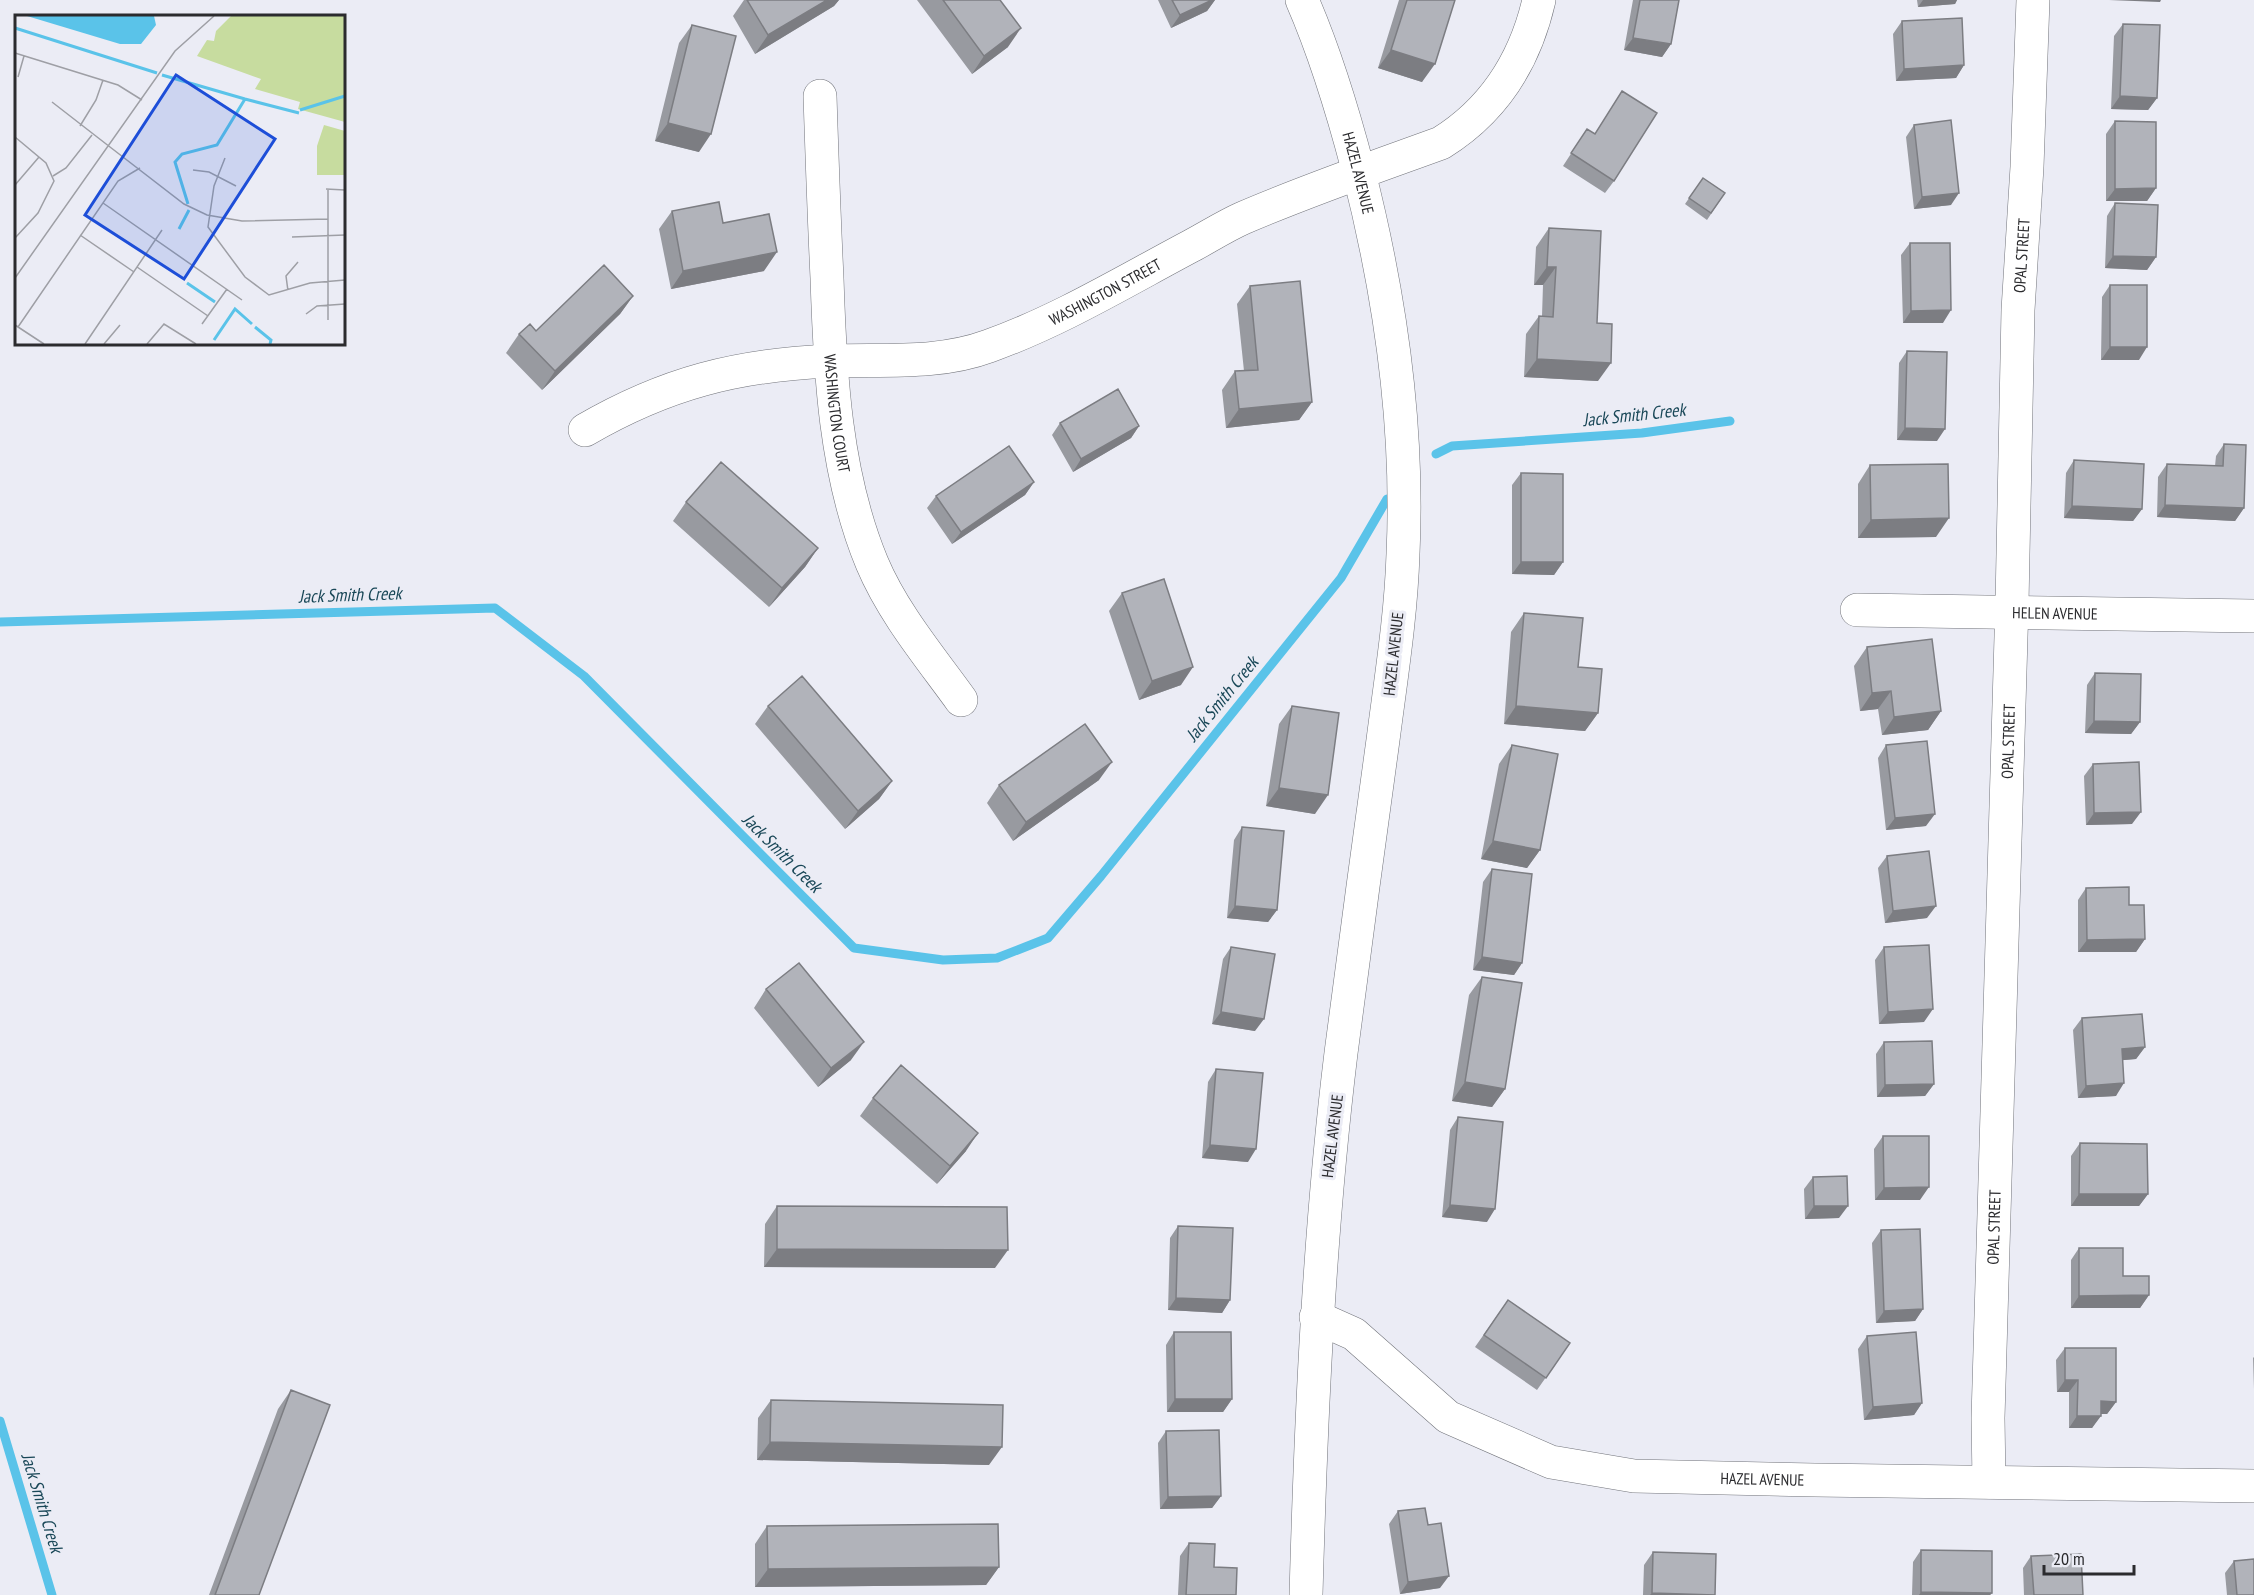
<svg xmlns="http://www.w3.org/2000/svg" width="2254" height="1595" font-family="'PT Sans Narrow',sans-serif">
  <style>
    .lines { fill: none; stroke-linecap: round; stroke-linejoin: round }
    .stream { stroke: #5ac3e9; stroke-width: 9 }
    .street-casing { stroke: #72747b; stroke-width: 34 }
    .street { stroke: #fff; stroke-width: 33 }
    .wall { fill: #989aa0 }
    .shaded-wall { fill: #7c7d82 }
    .building { fill: #b1b3ba; stroke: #7c7d82; stroke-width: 1.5 }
    .labels { text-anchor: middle; stroke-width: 6; stroke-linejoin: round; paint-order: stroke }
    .street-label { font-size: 16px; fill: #2b2b2e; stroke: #ebecf5 }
    .water-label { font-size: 18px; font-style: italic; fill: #194757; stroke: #ebecf5 }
    .inset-river { fill: none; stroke: #5ac3e9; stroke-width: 3 }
    .inset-road { fill: none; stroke: #9e9fa5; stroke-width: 1.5 }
    .view { fill: #1d4ed8; fill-opacity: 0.15; stroke: #1d4ed8; stroke-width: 3 }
    .inset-edge { fill: none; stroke: #2b2b2e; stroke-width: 3 }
  </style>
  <rect width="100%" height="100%" fill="#ebecf5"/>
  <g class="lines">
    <path class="stream" d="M1436,454l16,-8 190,-13 88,-12
      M0,622l495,-14 89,68 270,272 89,12 54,-2 51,-20 53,-62 240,-298 46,-79
      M0,1421l52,174"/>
    <g class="street-casing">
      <g id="street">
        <path id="s1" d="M1302,0c24,55 41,112 56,169 32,125 51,256 45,385 -2,62 -12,124 -20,186 -14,104 -29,209 -42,313 -22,180 -30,361 -35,542"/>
        <path id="s2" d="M820,96c2,61 4,121 7,182 3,95 8,196 45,285 21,50 58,94 89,137"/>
        <path id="s3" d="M585,430c81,-47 152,-65 245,-69 53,-2 108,4 159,-15 70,-25 136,-65 202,-100 17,-9 34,-20 52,-28 65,-28 132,-51 198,-75 53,-33 84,-82 98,-143"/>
        <path id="s4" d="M1857,610l397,6"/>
        <path id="s5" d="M1316,1317l38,17 94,83 103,45 83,14 181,4 439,6"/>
        <path id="s6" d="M1989,1482l-1,-64 24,-815 6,-293 9,-143 6,-167"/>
      </g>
    </g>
    <use href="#street" class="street"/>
  </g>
  <path class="wall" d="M744,0h95l-5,6 -79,48 -22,-38z
    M917,0h83l8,47 -36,27z
    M1158,0h57l-8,11 -36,17z
    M1399,0h56l-33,82 -44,-14z
    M1633,0h46l-8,44 -9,13 -38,-7z
    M1917,0h40l-2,4 -37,3z
    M1902,21l62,44 -8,13 -60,3 -3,-47z
    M2123,24l34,74 -9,12 -37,-1 3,-73z
    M692,25l7,127 -44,-11 24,-98z
    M1622,91l-8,90 -9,12 -42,-27 24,-37 8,5z
    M2115,121l41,67 -9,13h-41v-67z
    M1914,125l37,80 -37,4 -8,-72z
    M1703,178l22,15 -18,27 -22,-16z
    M2115,203l41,54 -9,13 -42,-2 2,-52z
    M672,211l92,60 -93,18 -12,-60z
    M1549,228l48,95 1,58 -74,-4 2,-43 13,-18h3l1,-31h-9l2,-38z
    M1910,243l33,80h-40l-2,-68z
    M2110,285l29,75h-38l1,-63z
    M1250,286l62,116 -13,18 -73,8 -4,-38 13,-19h9l-7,-67z
    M633,296l-13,18 -78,76 -36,-37 13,-19 17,-3z
    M1907,351l30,90 -40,-1 2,-77z
    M1060,423l79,3 -8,12 -58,34 -21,-37z
    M2224,444l20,64 -9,13 -78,-4 1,-40 9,-13 48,2 1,-10z
    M2074,460l68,49 -9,12 -69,-3 2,-45z
    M1870,465l66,72 -78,1v-54z
    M1521,473l42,89 -9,13 -42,-1v-89z
    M1034,482l-9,13 -73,49 -25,-36 9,-12z
    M686,502l132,46 -13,19 -36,40 -96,-86z
    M1122,593l59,92 -42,15 -30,-89z
    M1524,613l54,54 20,46 -13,18 -81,-7 7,-92z
    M1867,647l74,64 -13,19 -46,5 -4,-26 -18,2 -6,-45z
    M2095,673l45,49 -9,12 -46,-1 2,-48z
    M768,706l124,75 -13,18 -34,30 -90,-105z
    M1292,706l23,108 -49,-8 13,-82z
    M1512,745l28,105 -13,18 -46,-9 18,-95z
    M1886,745l40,81 -40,4 -8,-72z
    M2093,764l39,60 -46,1 -2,-49z
    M1099,780l-86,61 -26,-38 12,-18z
    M1242,827l35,83 -9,12 -41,-4 7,-78z
    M1887,856l40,62 -42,5 -7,-55z
    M1492,869l30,94 -8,12 -41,-5 10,-88z
    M2086,888l43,17 16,34 -9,13h-58v-52z
    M1231,947l24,84 -43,-7 11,-65z
    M1884,947l40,75 -45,2 -4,-64z
    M1482,977l23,112 -13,18 -40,-6 17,-106z
    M766,989l85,71 -33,27 -64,-79z
    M2082,1018l63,29 -9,12 -13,1 -7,36 -38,2 -5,-68z
    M1884,1042l50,42 -9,12 -48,1 -1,-43z
    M1216,1069l32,93 -46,-4 6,-76z
    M873,1098l93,53 -29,33 -77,-68z
    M1458,1117l29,105 -45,-5 8,-87z
    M1883,1136l37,64h-45l-1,-51z
    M2080,1143l68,51 -9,12h-68v-50z
    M1813,1177l26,41 -34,1 -1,-30z
    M777,1206l218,62 -231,-1 1,-43z
    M1178,1226l52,74 -8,13 -54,-3 2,-72z
    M1881,1230l42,79 -8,12 -39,2 -4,-80z
    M2079,1248l44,28 26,19 -9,13h-69v-48z
    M1508,1300l62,43 -33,47 -62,-43z
    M1174,1332l58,67 -9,13h-56l-1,-67z
    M1867,1336l55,67 -8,12 -50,5 -6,-71z
    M2065,1348l51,54 -9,12h-6l-9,14h-23v-36h-12l-1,-32z
    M2254,1357v32l-1,-31z
    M291,1390l-32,205h-50l69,-186z
    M771,1400l218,65 -232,-5 1,-42z
    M1166,1431l55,65 -9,12 -52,1 -2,-66z
    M1398,1511l30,14 12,63 -40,6 -11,-70z
    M767,1526l232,41 -13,18 -231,2v-43z
    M1189,1543l25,24 22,28h-58l2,-39z
    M1921,1550l71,43 -2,2h-78l1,-33z
    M1653,1552l62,43h-72l1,-30z
    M2031,1556l52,39h-59l-1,-27z
    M2234,1561l20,34h-27l-2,-22z"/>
  <path class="shaded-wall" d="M827,0h12l-5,6 -79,48 13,-19z
    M1212,0h3l-8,11 -36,17 9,-13z
    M1923,0h34l-2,4 -37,3z
    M2109,0h52l-1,2z
    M1021,28l-13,19 -36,27 12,-18z
    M1633,38l38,6 -9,13 -38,-7z
    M1391,50l44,14 -13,18 -44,-14z
    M1964,65l-8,13 -60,3 8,-12z
    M2120,96l37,2 -9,12 -37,-1z
    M668,123l43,11 -12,18 -44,-11z
    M2156,188l-9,13h-41l9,-12z
    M1959,193l-8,12 -37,4 8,-12z
    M777,252l-13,19 -93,18 12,-18z
    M2113,256l43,1 -9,13 -42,-2z
    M1547,267h9l-13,18h-9z
    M633,296l-13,18 -78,76 13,-19z
    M1951,310l-8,13h-40l8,-12z
    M2110,347h37l-8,13h-38z
    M1537,359l74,4 -13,18 -74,-4z
    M1312,402l-13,18 -73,8 13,-19z
    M1139,426l-8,12 -58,34 8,-13z
    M1905,428l40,1 -8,12 -40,-1z
    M1034,482l-9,13 -73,49 9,-12z
    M2165,505l79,3 -9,13 -78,-4z
    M2072,506l70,3 -9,12 -69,-3z
    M1949,518l-13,19 -78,1 13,-18z
    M818,548l-13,19 -36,40 13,-19z
    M1521,562h42l-9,13 -42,-1z
    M1193,667l-12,18 -42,15 13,-19z
    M1891,691l-13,18 -18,2 12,-18z
    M1516,706l82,7 -13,18 -81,-7z
    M1941,711l-13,19 -46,5 12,-18z
    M2094,721l46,1 -9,12 -46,-1z
    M1112,762l-13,18 -86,61 13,-19z
    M892,781l-13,18 -34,30 13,-18z
    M1279,788l49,7 -13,19 -49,-8z
    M2141,812l-9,12 -46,1 8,-12z
    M1935,814l-9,12 -40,4 9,-12z
    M1493,841l47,9 -13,18 -46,-9z
    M1235,906l42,4 -9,12 -41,-4z
    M1936,906l-9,12 -42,5 8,-12z
    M2145,939l-9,13h-58l9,-12z
    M1482,957l40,6 -8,12 -41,-5z
    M1933,1009l-9,13 -45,2 9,-12z
    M1221,1012l43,7 -9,12 -43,-7z
    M864,1042l-13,18 -33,27 13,-19z
    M2145,1047l-9,12 -23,2 9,-12z
    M1465,1082l40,7 -13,18 -40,-6z
    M2124,1083l-8,13 -38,2 8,-12z
    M1934,1084l-9,12 -48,1 8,-12z
    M978,1133l-12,18 -29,33 13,-18z
    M1210,1145l46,4 -8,13 -46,-4z
    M1929,1187l-9,13h-45l9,-12z
    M2079,1194h69l-9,12h-68z
    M1450,1205l45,4 -8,13 -45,-5z
    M1814,1206h34l-9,12 -34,1z
    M777,1249l231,1 -13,18 -231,-1z
    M2149,1295l-9,13h-69l8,-12z
    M1176,1298l54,2 -8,13 -54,-3z
    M1923,1309l-8,12 -39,2 8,-12z
    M2065,1380h13l-9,12h-12z
    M1175,1399h57l-9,13h-56z
    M2101,1401l15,1 -9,12h-15z
    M1922,1403l-8,12 -50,5 9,-13z
    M2077,1416h24l-9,12h-23z
    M770,1442l232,5 -13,18 -232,-5z
    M1221,1496l-9,12 -52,1 8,-12z
    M999,1567l-13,18 -231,2 13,-18z
    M1449,1576l-9,12 -40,6 8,-12z
    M1921,1592l71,1 -2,2h-71z
    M1652,1593l63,2h-65z"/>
  <path class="building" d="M747,0h80l-59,35z
    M943,0h57l21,28 -37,28z
    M1172,0h40l-32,15z
    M1407,0h48l-20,64 -44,-14z
    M1640,0h39l-8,44 -38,-6z
    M1962,18l2,47 -60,4 -2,-48z
    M2123,24l37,1 -3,73 -37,-2z
    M692,25l44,11 -25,98 -43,-11z
    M1622,91l35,22 -43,68 -43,-28 16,-24 8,5z
    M1951,120l8,73 -37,4 -8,-72z
    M2115,121l41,1v66l-41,1z
    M1703,178l22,15 -14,20 -22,-15z
    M719,202l4,21 46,-9 8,38 -94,19 -11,-60z
    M2115,203l43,2 -2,52 -43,-1z
    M1549,228l52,3 -4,92 15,1 -1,39 -74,-4 2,-43 14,1 3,-50h-9z
    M1910,243h40l1,67 -40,1z
    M604,265l29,31 -78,75 -36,-37 11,-10 6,7z
    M1300,281l12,121 -73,7 -4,-38 23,-1 -8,-84z
    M2110,285h37v62h-37z
    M1907,351l40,1 -2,77 -40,-1z
    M1118,389l21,37 -58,33 -21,-36z
    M2224,444l22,1 -2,63 -79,-3 2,-41 56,2z
    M1009,446l25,36 -73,50 -25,-36z
    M2074,460l70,4 -2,45 -70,-3z
    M721,462l97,86 -36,40 -96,-86z
    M1948,464l1,54 -78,2 -1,-55z
    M1521,473l42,1v88h-42z
    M1164,579l29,88 -41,14 -30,-88z
    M1524,613l59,5 -5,49 24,2 -4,44 -82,-7z
    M1932,639l9,72 -47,6 -3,-26 -19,2 -5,-46z
    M2095,673l46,1 -1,48 -46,-1z
    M802,676l90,105 -34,30 -90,-105z
    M1292,706l47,7 -11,82 -49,-7z
    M1085,724l27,38 -86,60 -27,-37z
    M1927,741l8,73 -40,4 -9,-73z
    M1512,745l46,9 -18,96 -47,-9z
    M2139,762l2,50 -47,1 -1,-49z
    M1242,827l42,4 -7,79 -42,-4z
    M1929,851l7,55 -43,5 -6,-55z
    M1492,869l40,5 -10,89 -40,-6z
    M2129,887v18h15l1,34 -58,1 -1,-52z
    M1929,945l4,64 -45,3 -4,-65z
    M1231,947l44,7 -11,65 -43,-7z
    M799,963l65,79 -33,26 -65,-79z
    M1482,977l40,6 -17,106 -40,-7z
    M2142,1014l3,33 -23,2 2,34 -38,3 -4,-68z
    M1932,1041l2,43 -49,1 -1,-43z
    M901,1065l77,68 -28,33 -77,-68z
    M1216,1069l47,4 -7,76 -46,-4z
    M1458,1117l45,5 -8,87 -45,-4z
    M1883,1136h46v51l-45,1z
    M2080,1143l67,1 1,50h-69z
    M1847,1176l1,30h-34l-1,-29z
    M777,1206l230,1 1,43 -231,-1z
    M1178,1226l55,2 -3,72 -54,-2z
    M1920,1229l3,80 -39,2 -3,-81z
    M2079,1248h44v28h26v19l-70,1z
    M1508,1300l62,43 -24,35 -62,-43z
    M1174,1332h57l1,67h-57z
    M1916,1332l6,71 -49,4 -6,-71z
    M2065,1348h51v54l-15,-1v15h-24l1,-36h-13z
    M291,1390l39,15 -71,190h-44z
    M771,1400l232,5 -1,42 -232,-5z
    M1219,1430l2,66 -53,1 -2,-66z
    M1425,1508l3,17 13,-2 8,53 -41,6 -10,-71z
    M998,1524l1,43 -231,2 -1,-43z
    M1189,1543l26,1 -1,23 23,1 -1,27h-50z
    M1921,1550l71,1v42l-71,-1z
    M1653,1552l63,2 -1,41 -63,-2z
    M2081,1554l2,41h-49l-3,-39z
    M2254,1559v36h-17l-3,-34z"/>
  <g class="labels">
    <g class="street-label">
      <text dy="6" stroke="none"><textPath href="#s1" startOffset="182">HAZEL AVENUE</textPath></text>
      <text dy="6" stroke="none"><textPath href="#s6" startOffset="1227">OPAL STREET</textPath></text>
      <text dy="6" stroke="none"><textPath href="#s3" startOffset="546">WASHINGTON STREET</textPath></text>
      <text dy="6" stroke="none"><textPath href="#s2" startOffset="318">WASHINGTON COURT</textPath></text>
      <text dy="6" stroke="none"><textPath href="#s4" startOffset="198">HELEN AVENUE</textPath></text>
      <text transform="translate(1393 654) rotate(-84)" y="6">HAZEL AVENUE</text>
      <text dy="6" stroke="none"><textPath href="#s6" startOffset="741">OPAL STREET</textPath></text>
      <text transform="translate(1332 1136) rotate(-83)" y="6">HAZEL AVENUE</text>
      <text dy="6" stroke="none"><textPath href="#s6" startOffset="255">OPAL STREET</textPath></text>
      <text dy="6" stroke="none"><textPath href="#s5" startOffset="492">HAZEL AVENUE</textPath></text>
    </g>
    <g class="water-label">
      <text transform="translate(1634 415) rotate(-6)" y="6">Jack Smith Creek</text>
      <text transform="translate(350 595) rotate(-2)" y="6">Jack Smith Creek</text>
      <text transform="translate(1222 699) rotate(-51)" y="6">Jack Smith Creek</text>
      <text transform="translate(782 853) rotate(45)" y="6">Jack Smith Creek</text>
      <text transform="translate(42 1503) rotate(73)" y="6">Jack Smith Creek</text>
    </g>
  </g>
  <g transform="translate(15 15)">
    <rect width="330" height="330" fill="#ebecf5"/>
    <path d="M216,1h114v106l-47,-13 2,-7 -45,-13 6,-10 -64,-23 10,-16 7,1 2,-10zM309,110l21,6v44h-28v-29z" fill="#c7dc9f"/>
    <path d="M12,1h127l2,9 -15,19h-21z" fill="#5ac3e9"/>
    <path class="inset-river" d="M0,13l142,45M147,60l83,24M285,95l45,-14M173,189l-13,-42 7,-8 35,-9 28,-46 54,14M164,214l10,-19M172,268l28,19M240,312l16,13 -1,4M199,325l21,-31 17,15"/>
    <path class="inset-road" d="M0,38l103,32 24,15M3,62l6,-21M37,87l58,45M65,111l16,-26 7,-20M0,122l31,26 8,18 -16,32 -23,25M95,132l74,57 23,11 35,6 86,-2M210,143l-11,28 -6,41 37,50 24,18 41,-12 35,-3M178,155l16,2 27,14M38,161l13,-8 26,-33M0,170l24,-28M311,174l19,1M313,174v131M88,188l139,97M65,220l54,37M277,222l53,-2M122,252l71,49M0,263l160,-227 39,-35M273,276l-2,-15 12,-14M291,299l11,-8 28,-2M187,309l25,-35M0,310l29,19M3,312l100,-146 22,-13M70,329l77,-114M89,329l16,-19M132,329l17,-20 32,20"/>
    <path class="view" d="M161,60l99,64 -91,140 -99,-64z"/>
    <rect width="330" height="330" class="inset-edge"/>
  </g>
  <path d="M2044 1565v9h90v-9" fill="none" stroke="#2b2b2e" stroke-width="3"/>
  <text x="2053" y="1565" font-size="18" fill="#2b2b2e" stroke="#ebecf5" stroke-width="4.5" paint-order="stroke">20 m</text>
</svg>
